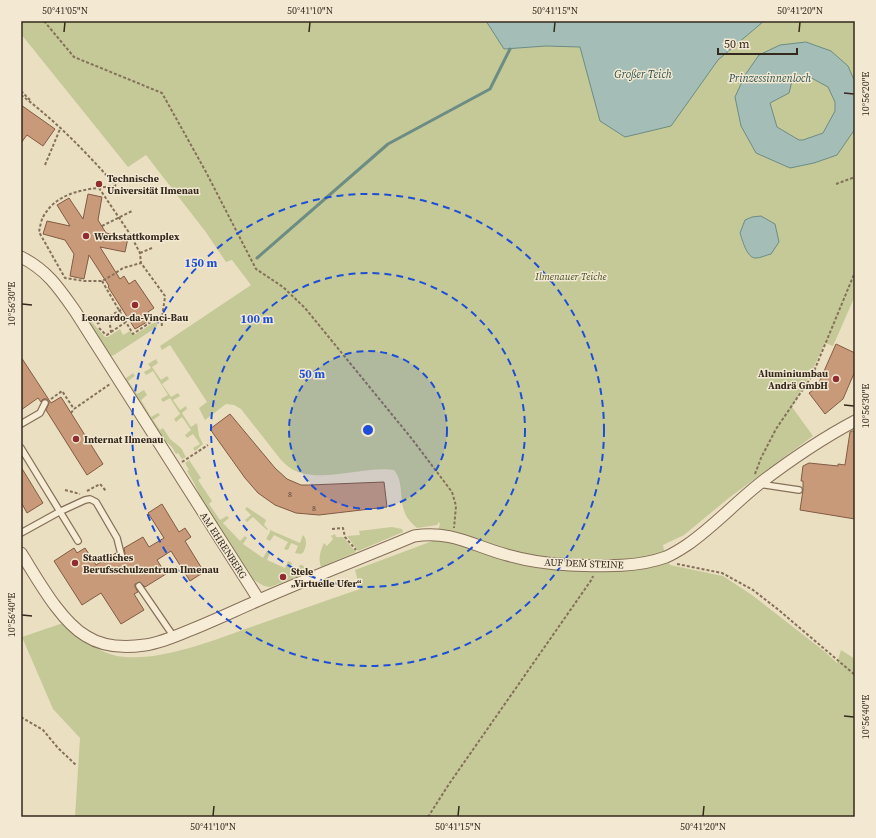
<svg xmlns="http://www.w3.org/2000/svg" width="876" height="838" font-family="'Source Serif 4',serif">
  <style>
    .green { fill: #c4c997 }
    .water { fill: #a4beb7; stroke: #6c8c84; fill-rule: evenodd }
    .lines { fill: none; stroke-linecap: round; stroke-linejoin: round }
    .stream { stroke: #6c8c84; stroke-width: 3 }
    .building { fill: #c89a7a; stroke: #825b42 }
    .lane-casing { stroke: #85705a; stroke-width: 8 }
    .street-casing { stroke: #85705a; stroke-width: 13 }
    .path { stroke: #85705a; stroke-width: 2; stroke-dasharray: 3 2; stroke-linecap: butt }
    .lane { stroke: #f7ecd5; stroke-width: 5.5 }
    .street { stroke: #f7ecd5; stroke-width: 11 }
    .ticks { fill: none; stroke: #35291e; stroke-width: 1.5 }
    .ring { fill: none; stroke: #1d4ed8; stroke-width: 2; stroke-dasharray: 7 5 }
    .poi-dot { fill: #902e2f; stroke: #f3e9d2; stroke-width: 1.5 }
    .labels { text-anchor: middle; stroke-width: 3; stroke-linejoin: round; paint-order: stroke }
    .number-label { font-size: 8px; fill: #5a4535 }
    .poi-label { font-size: 10px; font-weight: bold; fill: #35291e; stroke: #f3e9d2; text-anchor: start }
    .park-label { font-size: 10px; font-style: italic; fill: #465025; stroke: #f3e9d2 }
    .street-label { font-size: 10px; fill: #35291e; stroke: #f3e9d2 }
    .water-label { font-size: 11px; font-style: italic; fill: #2e5451; stroke: #f3e9d2 }
    .centre { fill: #1d4ed8; stroke: #f3e9d2; stroke-width: 2 }
    .ring-label { font-size: 12px; text-anchor: middle; font-weight: bold; fill: #1d4ed8; stroke: #f3e9d2; stroke-width: 3; stroke-linejoin: round; paint-order: stroke }
    .neatline { fill: none; stroke: #35291e; stroke-width: 1.5 }
    .ticks-label { font-size: 10px; text-anchor: middle; fill: #35291e }
  </style>
  <rect width="100%" height="100%" fill="#ebdfc2"/>
  <path class="green" d="M21,21h834v275l-22,50 -8,-3 -15,32 -18,32 21,29 -83,61 -46,38 -21,10 2,10 5,10 53,11 29,19 72,56 13,12 4,-13 14,9v158h-780l5,-79 -27,-29 -31,-72 41,-14c16,14 32,28 54,33 42,7 97,-16 137,-30 36,-13 71,-25 106,-37l-5,-19 80,-30 5,-16 -1,-2 -2,3 -20,3c-5,-5 -10,-9 -12,-15 -6,-14 -1,-31 -11,-43 -30,-4 -66,12 -96,2 -6,-2 -12,-7 -17,-12l-40,-51 -7,-4 -8,-1 -21,16 -6,-12 8,-6 -37,-57 -8,5 -2,-4 91,-61 -19,-25 -6,2 -21,-31 -59,-76 -18,12 -107,-133z
    M80,313h4l21,24h3l12,-8 3,6 7,-4 4,4 24,-15 -1,7 -43,28 -3,1 -4,-2z
    M156,359l2,4 -6,4 9,13 6,-4 2,3 -7,5 9,13 7,-4 2,3 -7,4 7,10 6,-4 1,3 -5,4 9,14 6,-4 2,13 4,8 -8,7 -2,-3 7,-4 -7,-10 -6,4 -2,-3 6,-5 -9,-13 -6,5 -2,-3 6,-5 -10,-16 -7,4 -2,-3 7,-4 -15,-24 -7,4 -2,-3 7,-4 -3,-4z
    M133,373l2,3 -7,5 9,13 7,-4 3,5 -6,5 10,17 7,-4 2,2 -7,5 7,10 3,-2 7,11 11,9 5,9 -4,2 -4,-6 -2,1 -4,-7 -14,-13 -33,-55z
    M189,460l12,18 -3,2 14,21 -3,3 11,16 7,-4 2,2 -6,5 17,18 5,-5 2,2 -4,6 20,14 4,-7 3,2 -3,7 18,8 3,-7 4,2 -2,7 7,2 3,-7h2l4,3 1,5 -37,14 -6,-1 -10,-6 -32,-49 -2,1 -14,-23 -12,-26 -7,-12 2,-1 -4,-7z
    M247,507l19,13 -2,5 4,4 -1,1 -14,-13 -6,5 -2,-2 6,-5 -6,-6z
    M392,527l10,2 1,3 -45,19 -11,-15 13,-1 -1,-4z
    M270,530l30,13 3,-8c5,5 3,12 0,18l-3,1 -5,-1 3,-7 -7,-3 -3,7 -4,-1 4,-7 -14,-7 -4,6 -4,-2 4,-7z
    M335,534l1,3h7l13,15 -35,15c-3,-8 -1,-16 3,-24l3,3 6,-7 -2,-3z"/>
  <path class="water" d="M486,21h278l-46,39 -47,66 -46,11 -25,-16 -20,-74 -34,-1 -42,3z
    M806,42l25,9 17,15 7,16v47l-18,26 -23,8 -24,5 -34,-15 -15,-27 -6,-29 10,-22 14,-20 21,-10zM806,75l22,12 7,15v9l-12,22 -20,7h-4l-22,-13 -7,-24 19,-10 3,-12z
    M761,216l14,8 4,18 -8,12c-5,1 -10,4 -15,4 -9,1 -14,-19 -16,-25l5,-13 7,-3z"/>
  <g class="lines">
    <path class="stream" d="M257,258l131,-114 102,-55 20,-40"/>
  </g>
  <path class="building" d="M21,105l34,24 -12,17 -16,-11 -6,8z
    M88,194l14,3 -4,23 8,13 22,5 -3,14 -25,-5 20,32 4,-3 5,8 6,-4 19,28 -6,4 4,7 -17,10 -27,-42 1,-1 -20,-31 -5,24 -14,-3 4,-22 -9,-14 -22,-6 4,-13 23,5 -13,-21 12,-7 14,21z
    M836,344l19,9v18l-12,28 -18,15 -16,-21 8,-6z
    M21,357l30,46 10,-6 42,67 -16,11 -41,-65 3,-7 -2,-4h-4l-2,3 -3,-4 -17,12z
    M230,414l45,54 12,11 14,6h8l75,-3 3,25 -68,8 -23,-2 -21,-8 -17,-12 -13,-15 -35,-49z
    M852,431h3v88l-55,-9 3,-20v-9h-2l2,-15 6,-3 29,3v-2l7,1 5,-33z
    M21,467l22,36 -16,10 -6,-11z
    M162,504l17,28 6,-4 6,9 -6,4 19,31 -14,9 -19,-30 -14,9 9,14 -21,13 -5,-5 -5,2v3l3,5 -4,2 10,16 -23,14 -20,-31 -19,12 -28,-44 20,-13 3,5 8,-5 11,17 14,-9v1l6,-4 3,8 4,1 3,-3 -2,-11 19,-11 6,10 15,-9 -16,-25z"/>
  <g class="lines">
    <g class="lane-casing">
      <path id="lane" d="M21,424l19,-11 5,-10
        M21,448l57,93
        M759,484l40,6
        M21,533l38,-21 26,-12 5,-1 6,3 21,36 5,20
        M139,586l35,51"/>
    </g>
    <g class="street-casing">
      <path id="street" d="M21,257c26,13 38,31 54,54l184,289
        M21,553c16,25 39,68 65,83 17,11 39,12 59,9 14,-2 29,-8 43,-14 23,-9 46,-20 69,-30 52,-23 105,-43 157,-65 38,-6 59,10 93,19 21,6 42,9 63,10 32,1 66,3 96,-8 7,-3 15,-8 21,-12 26,-18 47,-41 72,-61 30,-23 62,-45 96,-63"/>
    </g>
    <path class="path" d="M44,21l30,36 88,36 44,79 50,97 27,18 22,21 107,131 40,53 4,14 -2,22
      M21,91l9,9
      M21,95c35,26 66,58 95,91
      M45,165l15,-36
      M836,184l19,-7
      M116,186c-28,3 -58,4 -73,31 -2,4 -3,10 -4,15l26,46 19,3h18l12,-7 9,-6 18,-5
      M99,188l31,46 10,19 1,10 24,33c-1,11 -4,21 -3,32
      M102,226l30,-15
      M140,253l12,-5
      M102,281l31,53 28,-19
      M97,324l25,-15
      M99,328l6,6 2,1 4,-3 -2,-14
      M111,332l15,-10
      M51,399l11,-8 12,18
      M71,413l3,-4 36,-25
      M182,462l26,-17
      M755,474l6,-16 15,-29 36,-53 43,-104
      M65,490l15,4
      M87,491l13,-7 6,7
      M332,529l11,-1 2,9 11,13
      M677,564l45,9 31,17 27,21 75,64
      M21,717l22,13 15,18 18,17
      M428,817l21,-33 143,-205 1,-3"/>
    <use href="#lane" class="lane"/>
    <use href="#street" class="street"/>
  </g>
  <path class="ticks" d="M64,32l1,-10M309,32l1,-10M554,32l1,-10M799,32l1,-10M844,93l10,1M22,304l10,1M844,405l10,1M22,615l10,1M844,716l10,1M213,816l1,-10M458,816l1,-10M703,816l1,-10"/>
  <circle cx="368" cy="430" r="79" fill="#1d4ed8" fill-opacity=".12"/>
  <g class="ring">
    <circle cx="368" cy="430" r="79"/>
    <circle cx="368" cy="430" r="157"/>
    <circle cx="368" cy="430" r="236"/>
  </g>
  <g class="poi-dot">
    <circle cx="99" cy="184" r="4"/>
    <circle cx="86" cy="236" r="4"/>
    <circle cx="135" cy="305" r="4"/>
    <circle cx="836" cy="379" r="4"/>
    <circle cx="76" cy="439" r="4"/>
    <circle cx="75" cy="563" r="4"/>
    <circle cx="283" cy="577" r="4"/>
  </g>
  <g class="labels">
    <g class="number-label">
      <text x="290" y="497">8</text>
      <text x="314" y="511">8</text>
    </g>
    <g class="poi-label">
      <text x="107" y="182">Technische<tspan x="107" dy="12">Universität Ilmenau</tspan></text>
      <text x="94" y="240">Werkstattkomplex</text>
      <text x="135" y="321" text-anchor="middle">Leonardo-da-Vinci-Bau</text>
      <text x="828" y="377" text-anchor="end">Aluminiumbau<tspan x="828" dy="12">Andrä GmbH</tspan></text>
      <text x="84" y="443">Internat Ilmenau</text>
      <text x="83" y="561">Staatliches<tspan x="83" dy="12">Berufsschulzentrum Ilmenau</tspan></text>
      <text x="291" y="575">Stele<tspan x="291" dy="12">„Virtuelle Ufer“</tspan></text>
    </g>
    <g class="park-label">
      <text x="571" y="280">Ilmenauer Teiche</text>
    </g>
    <g class="street-label">
      <text transform="translate(224 545) rotate(57)" y="4">AM EHRENBERG</text>
      <text transform="translate(584 563) rotate(2)" y="4">AUF DEM STEINE</text>
    </g>
    <g class="water-label">
      <text x="643" y="78">Großer Teich</text>
      <text x="770" y="82">Prinzessinnenloch</text>
    </g>
  </g>
  <circle cx="368" cy="430" r="6" class="centre"/>
  <g class="ring-label">
    <text x="201" y="267">150 m</text>
    <text x="257" y="323">100 m</text>
    <text x="312" y="378">50 m</text>
  </g>
  <rect width="876" height="838" fill="none" stroke="#f3e9d2" stroke-width="44"/>
  <path d="M718 48v6h79v-6" fill="none" stroke="#35291e" stroke-width="2"/>
  <text x="724" y="48" font-size="12" fill="#35291e" stroke="#f3e9d2" stroke-width="3" paint-order="stroke">50 m</text>
  <rect x="22" y="22" width="832" height="794" class="neatline"/>
  <g class="ticks-label">
    <text x="65" y="14">50°41'05"N</text>
    <text x="310" y="14">50°41'10"N</text>
    <text x="555" y="14">50°41'15"N</text>
    <text x="800" y="14">50°41'20"N</text>
    <text transform="translate(865 94) rotate(-90)" y="4">10°56'20"E</text>
    <text transform="translate(11 304) rotate(-90)" y="4">10°56'30"E</text>
    <text transform="translate(865 406) rotate(-90)" y="4">10°56'30"E</text>
    <text transform="translate(11 615) rotate(-90)" y="4">10°56'40"E</text>
    <text transform="translate(865 717) rotate(-90)" y="4">10°56'40"E</text>
    <text x="213" y="830">50°41'10"N</text>
    <text x="458" y="830">50°41'15"N</text>
    <text x="703" y="830">50°41'20"N</text>
  </g>
</svg>
